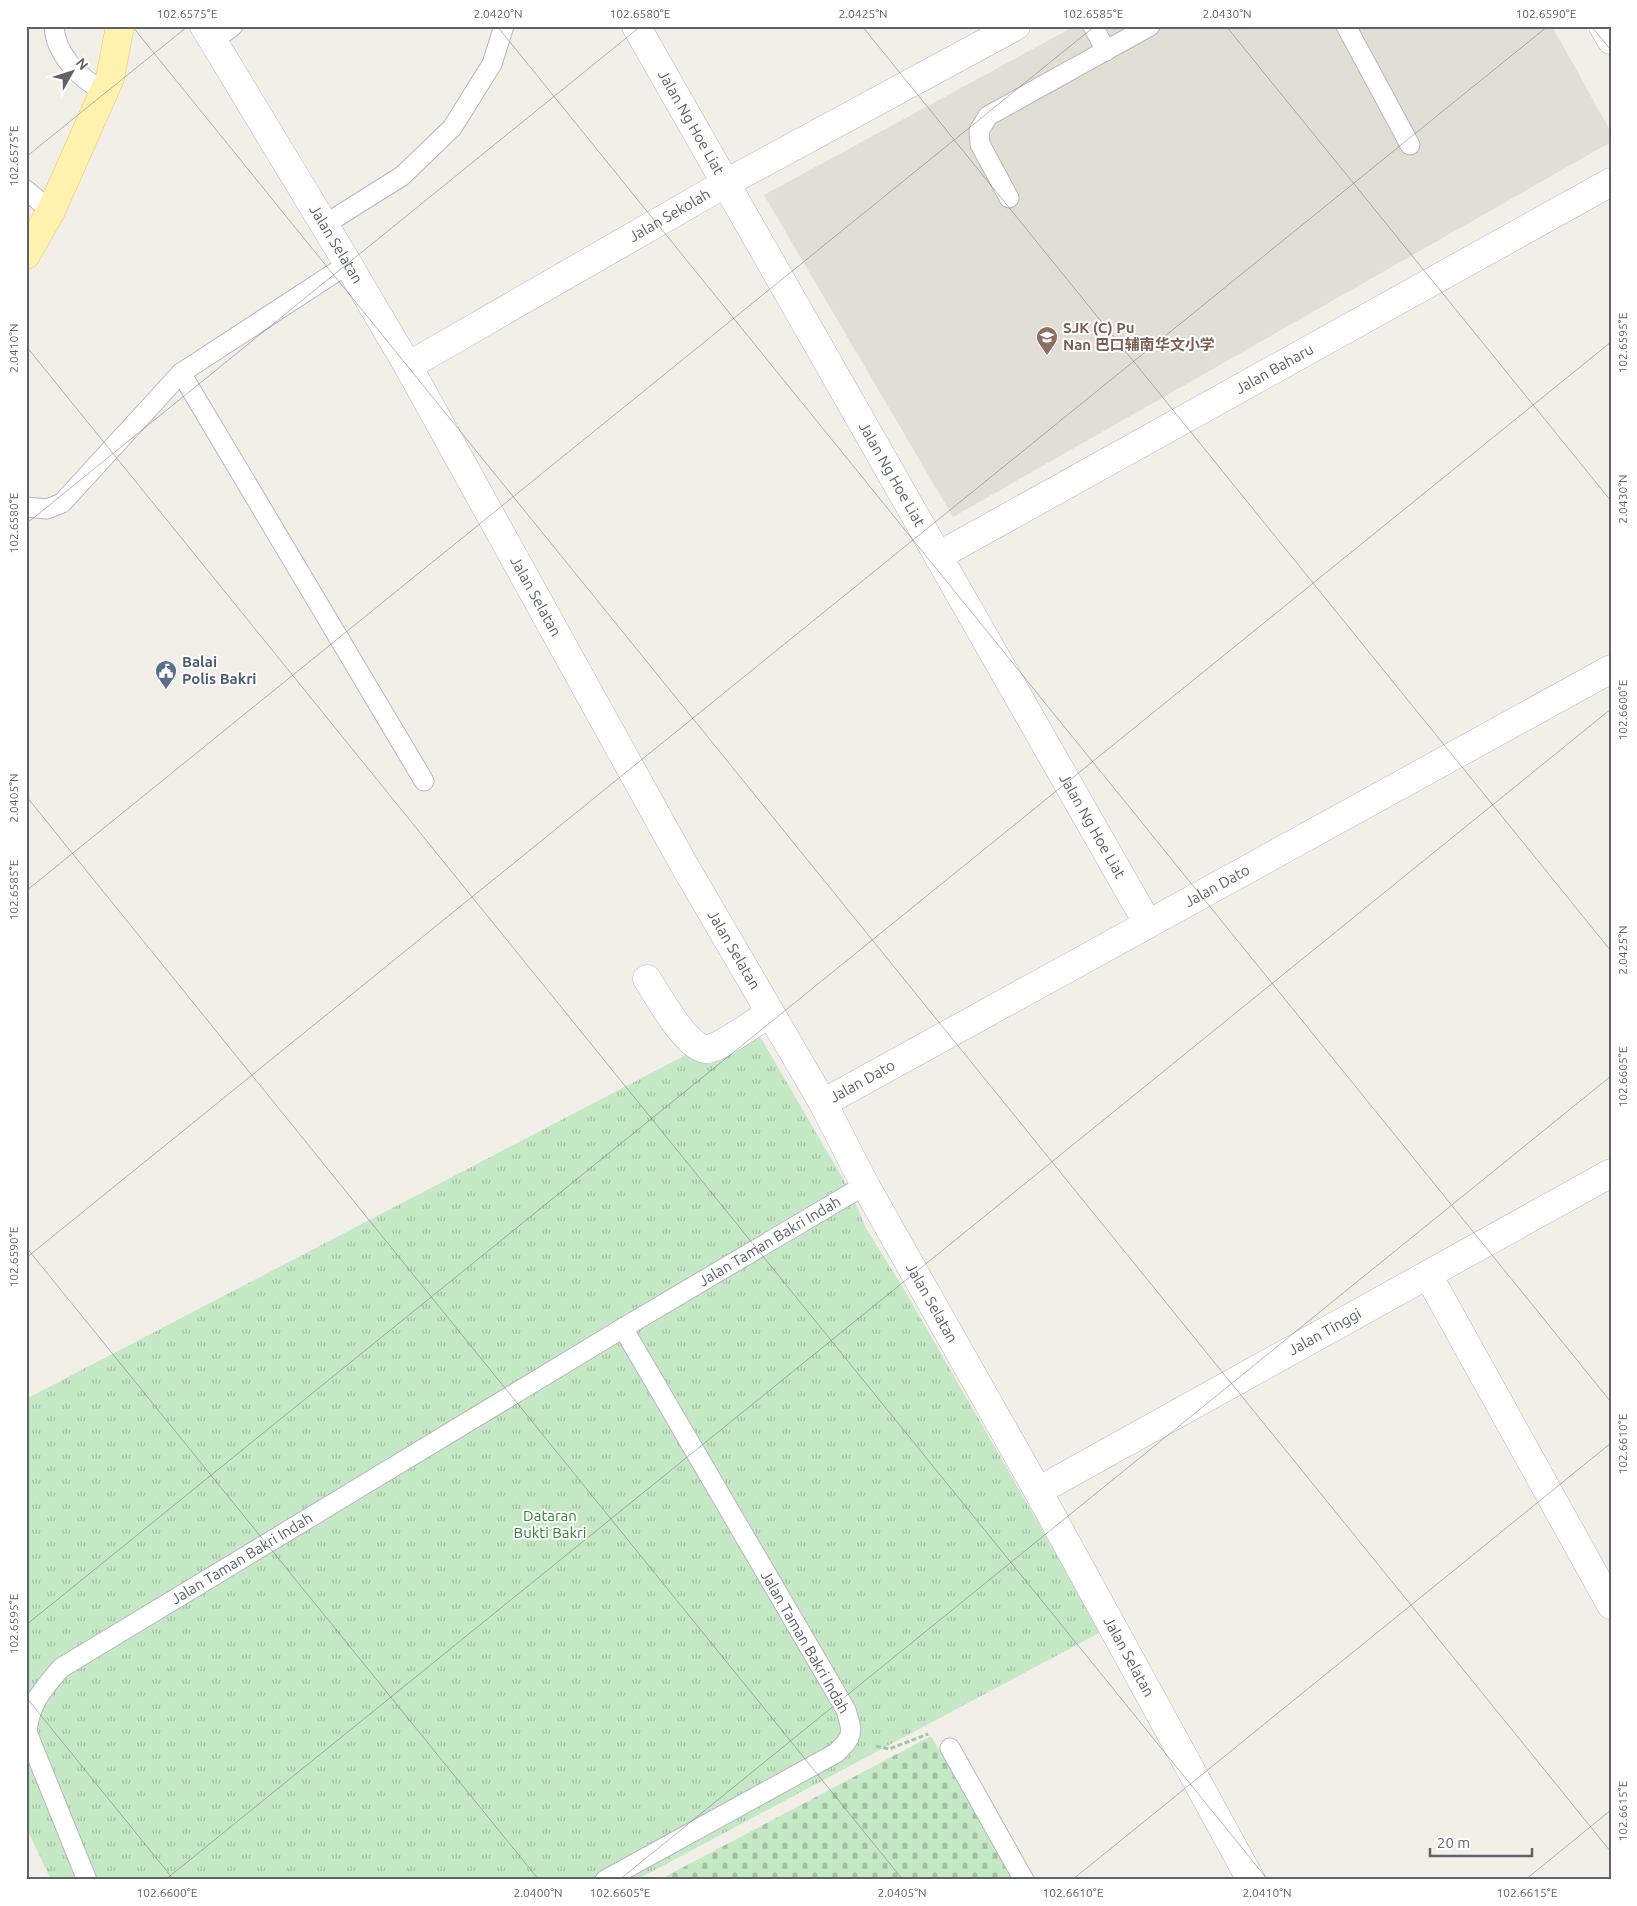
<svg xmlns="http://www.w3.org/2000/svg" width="1637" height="1906" font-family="Ubuntu,'Noto Sans SC',sans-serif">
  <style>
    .education { fill: #e1ded6 }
    .grass { fill: url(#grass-tufts) }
    .cemetery { fill: url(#cemetery-stones) }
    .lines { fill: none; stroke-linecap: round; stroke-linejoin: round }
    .service-casing { stroke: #b5b8bc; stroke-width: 21 }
    .minor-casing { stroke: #b5b8bc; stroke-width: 29 }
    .primary-casing { stroke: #f2c960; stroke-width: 29 }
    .path { stroke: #9cc7a9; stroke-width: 3; stroke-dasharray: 5 2.5; stroke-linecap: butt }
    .service { stroke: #fff; stroke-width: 19 }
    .minor { stroke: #fff; stroke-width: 28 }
    .primary { stroke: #fff2af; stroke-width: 28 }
    .ticks { fill: none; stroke: #5f6368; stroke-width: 1; stroke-opacity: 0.45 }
    .labels { text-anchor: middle; stroke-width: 4; stroke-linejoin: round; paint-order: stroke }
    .street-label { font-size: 15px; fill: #5f6368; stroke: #fff }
    .education-label { font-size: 15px; font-weight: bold; fill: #785e54; stroke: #fff; text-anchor: start }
    .service-label { font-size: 15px; font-weight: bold; fill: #4e5e75; stroke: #fff; text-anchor: start }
    .park-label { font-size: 15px; fill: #348238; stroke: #fff }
    .neatline { fill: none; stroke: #5f6368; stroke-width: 2 }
    .ticks-label { font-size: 12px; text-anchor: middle; fill: #5f6368 }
  </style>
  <defs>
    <pattern id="grass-tufts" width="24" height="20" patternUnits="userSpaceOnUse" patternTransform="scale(1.25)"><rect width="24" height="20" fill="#c5e8c5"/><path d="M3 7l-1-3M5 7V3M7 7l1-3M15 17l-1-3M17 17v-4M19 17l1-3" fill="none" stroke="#a3c0a4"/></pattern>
    <pattern id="cemetery-stones" width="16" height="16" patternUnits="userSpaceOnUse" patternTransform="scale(1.25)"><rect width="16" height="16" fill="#c5e8c5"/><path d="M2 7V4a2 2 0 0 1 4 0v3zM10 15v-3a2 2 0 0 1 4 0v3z" fill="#a3c0a4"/></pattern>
  </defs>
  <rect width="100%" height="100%" fill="#f1efe8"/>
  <path class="education" d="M1075,26h477l59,106v10l-658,375 -189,-322z"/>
  <path class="grass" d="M751,1021l99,170 16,37 39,63 196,341 -465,248h-585l-25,-53v-428z"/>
  <path class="cemetery" d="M931,1736l83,144h-355z"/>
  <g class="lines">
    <g class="service-casing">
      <g id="service">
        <path d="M54,26c1,28 27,54 50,65"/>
        <path d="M1093,26l13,25"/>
        <path d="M1346,26l64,119"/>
        <path d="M213,41l20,-15"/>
        <path d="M26,190l25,21"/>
        <path d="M1009,198l-29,-54 -1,-13 9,-15 162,-90"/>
        <path d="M324,225l78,-49 50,-48 40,-64 12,-38"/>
        <path d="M181,373l243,408"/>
        <path d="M26,507l21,2 15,-6 119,-130 167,-109"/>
        <path d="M950,1748l74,132"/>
        <path id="s1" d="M87,1880l-60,-148c3,-29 15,-42 34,-64l562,-340"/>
        <path id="s2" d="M605,1880l231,-127c18,-17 17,-20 10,-43l-223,-382 242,-143"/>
      </g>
    </g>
    <g class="minor-casing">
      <g id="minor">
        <path id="s3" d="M204,26l144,238 60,102 275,497 140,240 42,82 173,306 213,389"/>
        <path id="s4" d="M636,26l512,898"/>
        <path d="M1603,26l8,14"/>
        <path id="s5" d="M408,366l318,-183 290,-157"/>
        <path id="s6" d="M938,556l673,-374"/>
        <path d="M647,979c10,15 40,70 59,70 13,0 52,-29 64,-36"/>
        <path id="s7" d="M823,1103l788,-434"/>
        <path d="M1428,1275l183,330"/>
        <path id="s8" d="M1038,1491l573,-318"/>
      </g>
    </g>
    <g class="primary-casing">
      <path id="primary" d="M26,255l25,-44 59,-133 10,-52"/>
    </g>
    <path class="path" d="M876,1746l13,3 39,-15"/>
    <use href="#service" class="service"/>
    <use href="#minor" class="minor"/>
    <use href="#primary" class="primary"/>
  </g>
  <path class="ticks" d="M132,26l1479,1826M497,26l1114,1376M862,26l749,925M1226,26l385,475M1591,26l20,24M26,157l162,-131M26,346l1242,1534M26,524l615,-498M26,796l877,1084M26,891l1069,-865M26,1247l513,633M26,1258l1522,-1232M26,1625l1585,-1283M26,1697l148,183M165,1880l1446,-1171M619,1880l992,-804M1072,1880l539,-437M1525,1880l86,-70"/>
  <defs>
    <g id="school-pin" transform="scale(1.125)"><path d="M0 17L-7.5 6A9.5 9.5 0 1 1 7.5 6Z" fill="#8d6e63" stroke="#fff"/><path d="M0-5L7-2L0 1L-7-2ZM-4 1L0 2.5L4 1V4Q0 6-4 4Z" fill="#fff"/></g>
    <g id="civic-pin" transform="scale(1.125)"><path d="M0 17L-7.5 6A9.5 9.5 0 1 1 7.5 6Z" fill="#5c6f8a" stroke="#fff"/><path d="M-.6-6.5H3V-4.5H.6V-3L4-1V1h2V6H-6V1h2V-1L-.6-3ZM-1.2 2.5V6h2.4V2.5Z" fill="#fff"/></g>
  </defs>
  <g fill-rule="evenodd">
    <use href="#school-pin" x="1047" y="337"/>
    <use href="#civic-pin" x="166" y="671"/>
  </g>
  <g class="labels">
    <g class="street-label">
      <text dy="5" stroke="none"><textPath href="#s4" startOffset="111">Jalan Ng Hoe Liat</textPath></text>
      <text dy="5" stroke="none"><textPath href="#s5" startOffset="302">Jalan Sekolah</textPath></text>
      <text dy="5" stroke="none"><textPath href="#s3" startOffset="255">Jalan Selatan</textPath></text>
      <text dy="5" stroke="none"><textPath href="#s6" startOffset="385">Jalan Baharu</textPath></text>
      <text dy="5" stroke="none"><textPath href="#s4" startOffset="516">Jalan Ng Hoe Liat</textPath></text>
      <text dy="5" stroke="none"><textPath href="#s3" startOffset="660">Jalan Selatan</textPath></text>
      <text dy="5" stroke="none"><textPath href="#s4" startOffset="921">Jalan Ng Hoe Liat</textPath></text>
      <text dy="5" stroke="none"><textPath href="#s7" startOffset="450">Jalan Dato</textPath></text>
      <text dy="5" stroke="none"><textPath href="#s3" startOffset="1065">Jalan Selatan</textPath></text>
      <text dy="5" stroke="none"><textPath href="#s7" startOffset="45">Jalan Dato</textPath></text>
      <text dy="5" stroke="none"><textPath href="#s2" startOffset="925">Jalan Taman Bakri Indah</textPath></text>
      <text dy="5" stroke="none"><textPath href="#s3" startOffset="1470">Jalan Selatan</textPath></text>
      <text dy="5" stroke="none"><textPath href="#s8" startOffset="328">Jalan Tinggi</textPath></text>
      <text dy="5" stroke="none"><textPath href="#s1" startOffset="445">Jalan Taman Bakri Indah</textPath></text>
      <text transform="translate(805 1642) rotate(60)" y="5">Jalan Taman Bakri Indah</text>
      <text dy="5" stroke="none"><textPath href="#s3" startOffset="1875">Jalan Selatan</textPath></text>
    </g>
    <g class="education-label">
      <text x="1063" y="333">SJK (C) Pu<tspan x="1063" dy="17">Nan 巴口辅南华文小学</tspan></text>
    </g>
    <g class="service-label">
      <text x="182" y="667">Balai<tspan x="182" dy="17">Polis Bakri</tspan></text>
    </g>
    <g class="park-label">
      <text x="550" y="1521">Dataran<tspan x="550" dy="17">Bukti Bakri</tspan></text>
    </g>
  </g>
  <rect width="1637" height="1906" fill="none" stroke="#ffffff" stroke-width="55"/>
  <g transform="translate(72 72) rotate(51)" stroke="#ffffff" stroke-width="4" paint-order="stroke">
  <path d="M0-4L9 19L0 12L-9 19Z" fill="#5f6368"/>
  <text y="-8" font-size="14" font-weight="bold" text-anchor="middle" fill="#5f6368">N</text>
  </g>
  <path d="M1430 1848v8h102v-8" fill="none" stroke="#5f6368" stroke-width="2.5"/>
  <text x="1437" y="1848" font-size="15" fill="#5f6368" stroke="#ffffff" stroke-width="4" paint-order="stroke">20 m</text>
  <rect x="28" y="28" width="1582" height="1850" class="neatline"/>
  <g class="ticks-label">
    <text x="187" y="18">102.6575°E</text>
    <text x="498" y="18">2.0420°N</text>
    <text x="640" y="18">102.6580°E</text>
    <text x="863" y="18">2.0425°N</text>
    <text x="1093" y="18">102.6585°E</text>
    <text x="1227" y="18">2.0430°N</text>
    <text x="1546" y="18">102.6590°E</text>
    <text transform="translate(14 156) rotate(-90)" y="4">102.6575°E</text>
    <text transform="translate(1623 343) rotate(-90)" y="4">102.6595°E</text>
    <text transform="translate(14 348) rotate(-90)" y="4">2.0410°N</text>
    <text transform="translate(1623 499) rotate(-90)" y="4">2.0430°N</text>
    <text transform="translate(14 523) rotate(-90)" y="4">102.6580°E</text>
    <text transform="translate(1623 710) rotate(-90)" y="4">102.6600°E</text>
    <text transform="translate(14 798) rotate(-90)" y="4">2.0405°N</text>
    <text transform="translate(14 890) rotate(-90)" y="4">102.6585°E</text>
    <text transform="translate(1623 950) rotate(-90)" y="4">2.0425°N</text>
    <text transform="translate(1623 1077) rotate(-90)" y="4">102.6605°E</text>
    <text transform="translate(14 1257) rotate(-90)" y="4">102.6590°E</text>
    <text transform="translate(1623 1444) rotate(-90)" y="4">102.6610°E</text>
    <text transform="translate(14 1624) rotate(-90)" y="4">102.6595°E</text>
    <text transform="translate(1623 1811) rotate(-90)" y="4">102.6615°E</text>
    <text x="167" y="1897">102.6600°E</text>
    <text x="538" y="1897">2.0400°N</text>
    <text x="620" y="1897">102.6605°E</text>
    <text x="902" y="1897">2.0405°N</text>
    <text x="1073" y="1897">102.6610°E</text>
    <text x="1267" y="1897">2.0410°N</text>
    <text x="1527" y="1897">102.6615°E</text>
  </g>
</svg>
